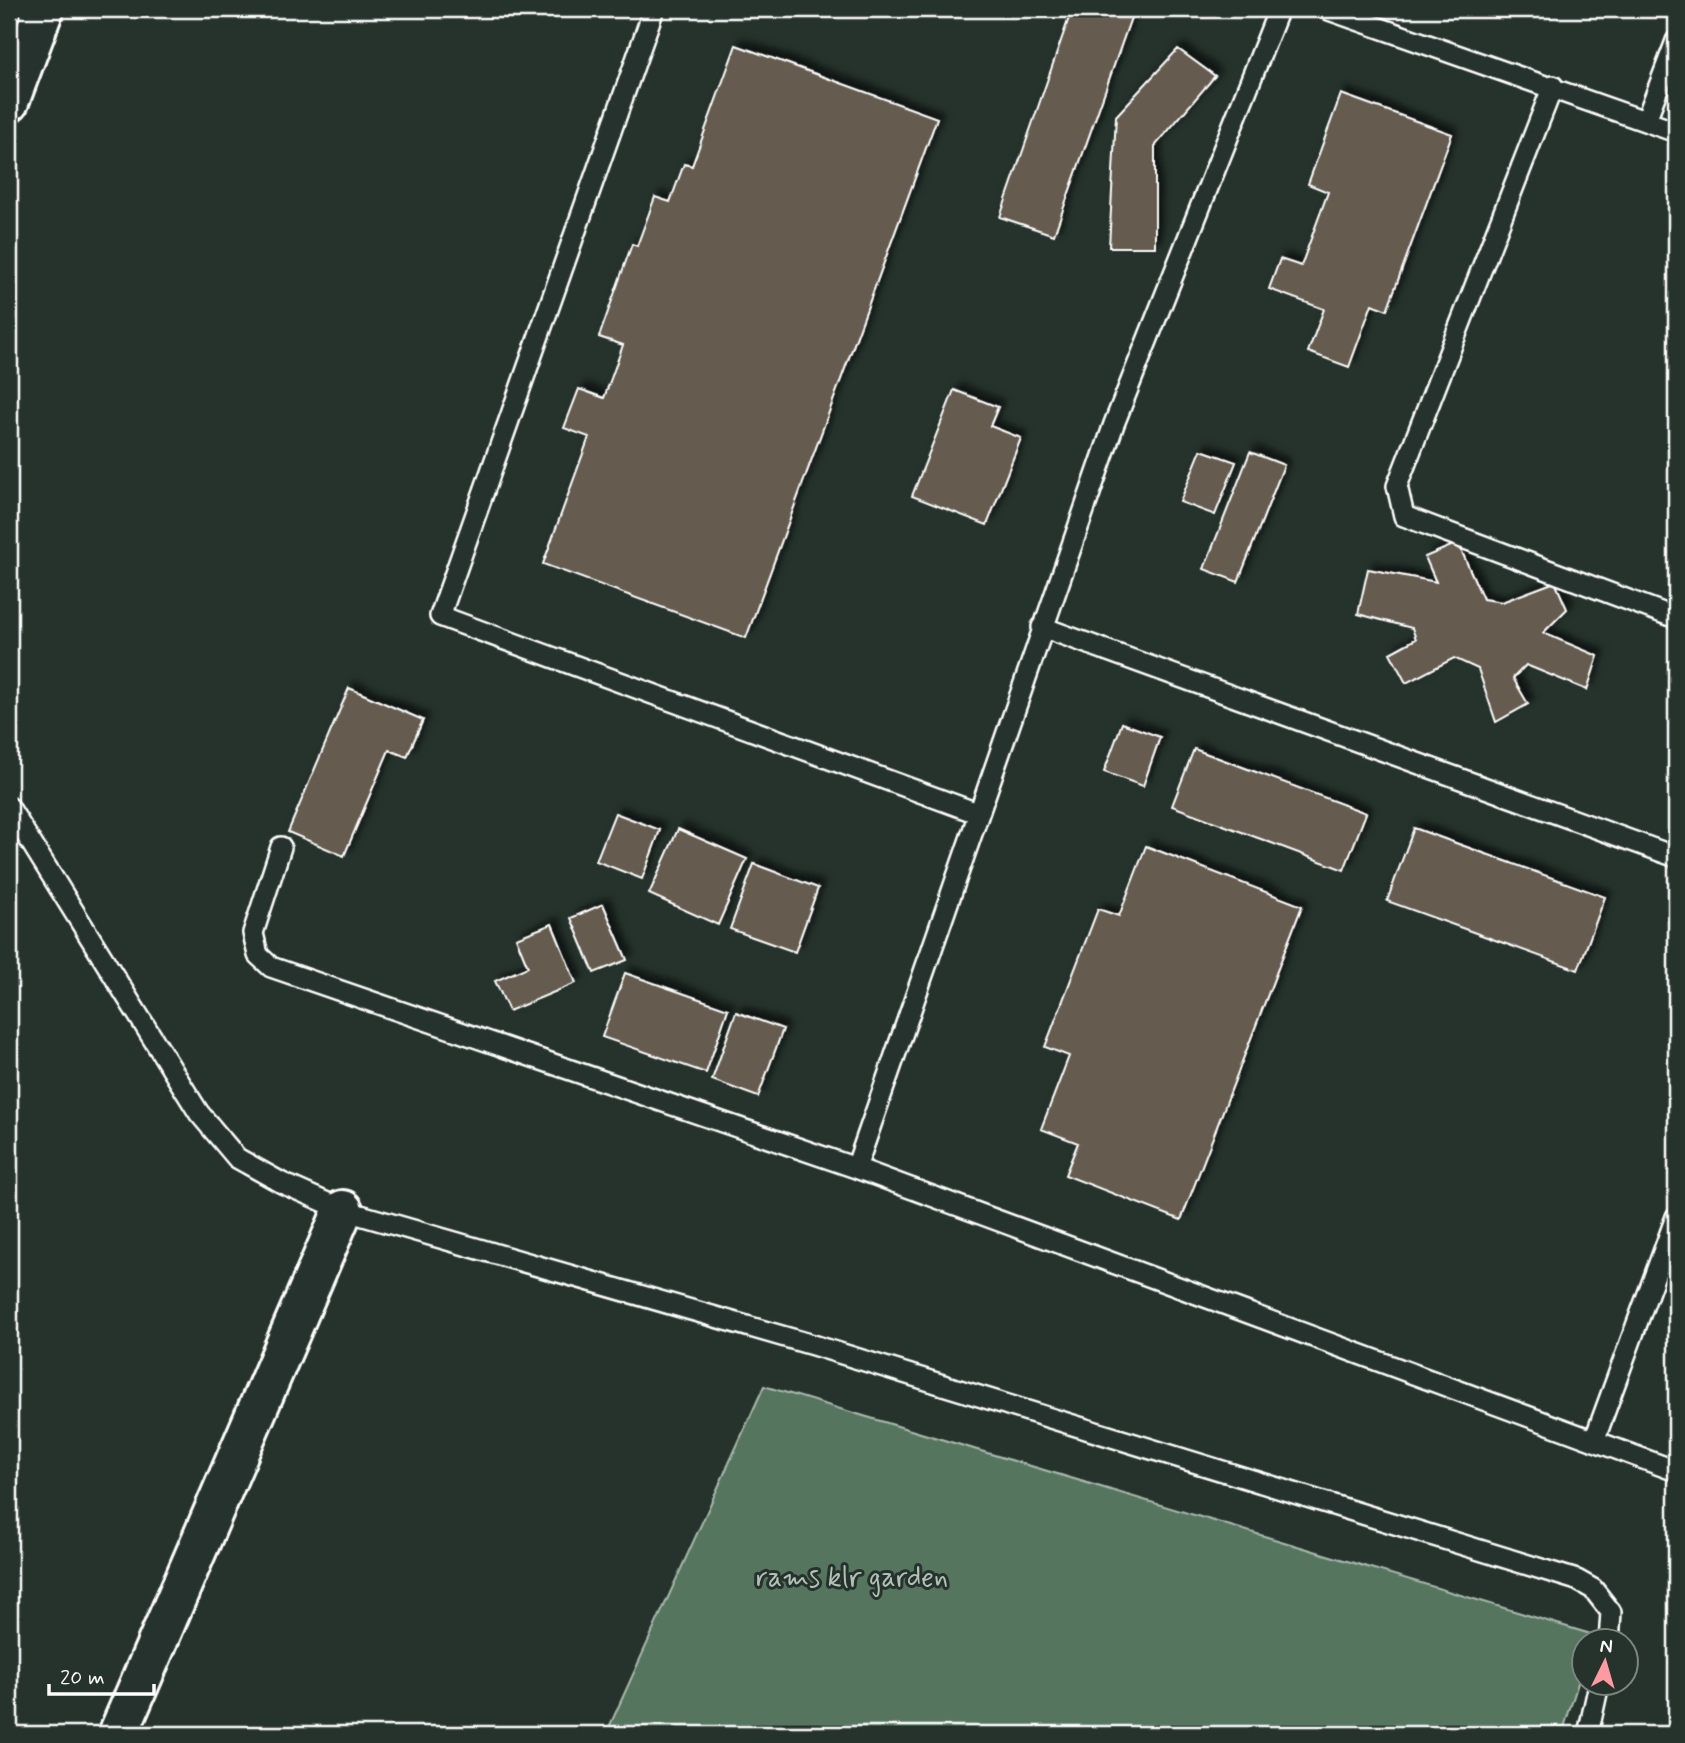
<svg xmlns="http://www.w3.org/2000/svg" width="1685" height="1743" font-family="Mynerve,sans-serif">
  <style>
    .green { fill: #55755e; stroke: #aabaae; stroke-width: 2 }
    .building { fill: #655c4f; stroke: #fff; stroke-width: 2; filter: url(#shadow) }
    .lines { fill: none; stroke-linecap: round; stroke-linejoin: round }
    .lane-casing { stroke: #fff; stroke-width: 24 }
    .street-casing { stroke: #fff; stroke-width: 44 }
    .secondary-casing { stroke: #fff; stroke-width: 44 }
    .lane { stroke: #26332d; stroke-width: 19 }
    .street { stroke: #26332d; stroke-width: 38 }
    .secondary { stroke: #26332d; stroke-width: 38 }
    .labels { text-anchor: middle; stroke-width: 6; stroke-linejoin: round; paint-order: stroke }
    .park-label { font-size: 28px; fill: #b2c1b7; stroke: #26332d }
  </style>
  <defs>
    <filter id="shadow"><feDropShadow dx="6" dy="-6" stdDeviation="3.5" flood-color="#0009"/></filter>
  </defs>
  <rect width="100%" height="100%" fill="#26332d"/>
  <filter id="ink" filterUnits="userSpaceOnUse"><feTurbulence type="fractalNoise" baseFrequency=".0143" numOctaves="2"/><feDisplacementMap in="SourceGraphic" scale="14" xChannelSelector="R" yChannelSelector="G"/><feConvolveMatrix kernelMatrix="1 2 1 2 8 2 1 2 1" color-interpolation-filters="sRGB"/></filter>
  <g filter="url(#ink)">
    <path class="green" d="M764,1386l830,249 -2,6 -8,1 -1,25 -21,67h-956z"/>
    <path class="building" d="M1072,9h62l-80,226 -54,-18z
      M736,45l201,73 -191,520 -203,-74 46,-127 -25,-9 15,-39 25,9 19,-53 -24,-8 33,-93 5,2 18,-49 15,5 14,-38 8,2z
      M1178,49l37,27 -60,70v101h-46l7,-131z
      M1341,94l111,40 -65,176 -15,-6 -23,63 -41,-15 16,-43 -55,-20 11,-30 21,7 27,-74 -20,-8z
      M954,390l44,17 -8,19 31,12 -34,87 -75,-29z
      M1201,450l35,12 -21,53 -35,-13z
      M1250,452l34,13 -46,117 -34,-13z
      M1458,543l25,56 19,3 53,-20 12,27 -24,24 55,23 -11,34 -61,-25 -13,13 15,26 -32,18 -18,-53 -24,-11 -48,25 -16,-30 26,-14 -4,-11 -54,-14 10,-45 68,13 -11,-25z
      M349,688l74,32 -16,37 -18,-7 -45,106 -56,-24z
      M1122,723l38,14 -17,49 -39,-14z
      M1194,749l172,64 -22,57 -172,-64z
      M615,813l45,17 -18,49 -46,-18z
      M1414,828l191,69 -27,73 -191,-69z
      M678,829l69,30 -29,66 -69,-31z
      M1146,846l156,60 -121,314 -116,-45 13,-32 -37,-14 28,-73 -24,-9 53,-138 21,7z
      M754,864l64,24 -23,64 -65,-23z
      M603,904l24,56 -33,13 -23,-55z
      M552,924l24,59 -67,28 -14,-30 33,-14 -12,-29z
      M625,973l103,36 -22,64 -104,-36z
      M736,1012l47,17 -25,68 -46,-17z"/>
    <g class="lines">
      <g class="lane-casing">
        <path id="lane" d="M654,9l-214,607 537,197
          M1326,9l350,123
          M1553,86l-156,400 7,30 272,102
          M1646,120l30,-79
          M1042,627l634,230
          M9,807l190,306 38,45 45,25 61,27 470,135 764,235 16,9 18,23 -2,30
          M281,847l-28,86 5,22 13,12 585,201 820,303
          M856,1168l258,-744 165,-415
          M1594,1441l82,-224
          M1588,1734l11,-50"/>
      </g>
      <g class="street-casing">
        <path id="street" d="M118,1734l225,-524"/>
      </g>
      <g class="secondary-casing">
        <path id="secondary" d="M9,102l35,-93"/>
      </g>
      <use href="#lane" class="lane"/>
      <use href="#street" class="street"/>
      <use href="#secondary" class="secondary"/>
    </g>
  </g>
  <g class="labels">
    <g class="park-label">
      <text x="852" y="1586">rams klr garden</text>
    </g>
  </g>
  <rect width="1685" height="1743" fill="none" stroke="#26332d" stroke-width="35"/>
  <rect x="18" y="18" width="1650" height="1708" fill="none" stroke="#fff" stroke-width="2.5" filter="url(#ink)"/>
  <g transform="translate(1605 1662) rotate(5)"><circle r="33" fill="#26332d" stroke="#7d8581" stroke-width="2"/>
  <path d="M0-5L12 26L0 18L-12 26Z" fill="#ff9aa2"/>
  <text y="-10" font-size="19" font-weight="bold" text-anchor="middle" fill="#ffffff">N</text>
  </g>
  <path d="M49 1684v10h105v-10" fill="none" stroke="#ffffff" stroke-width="3.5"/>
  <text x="60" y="1684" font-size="21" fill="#ffffff" stroke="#26332d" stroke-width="5" paint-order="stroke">20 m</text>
</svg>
